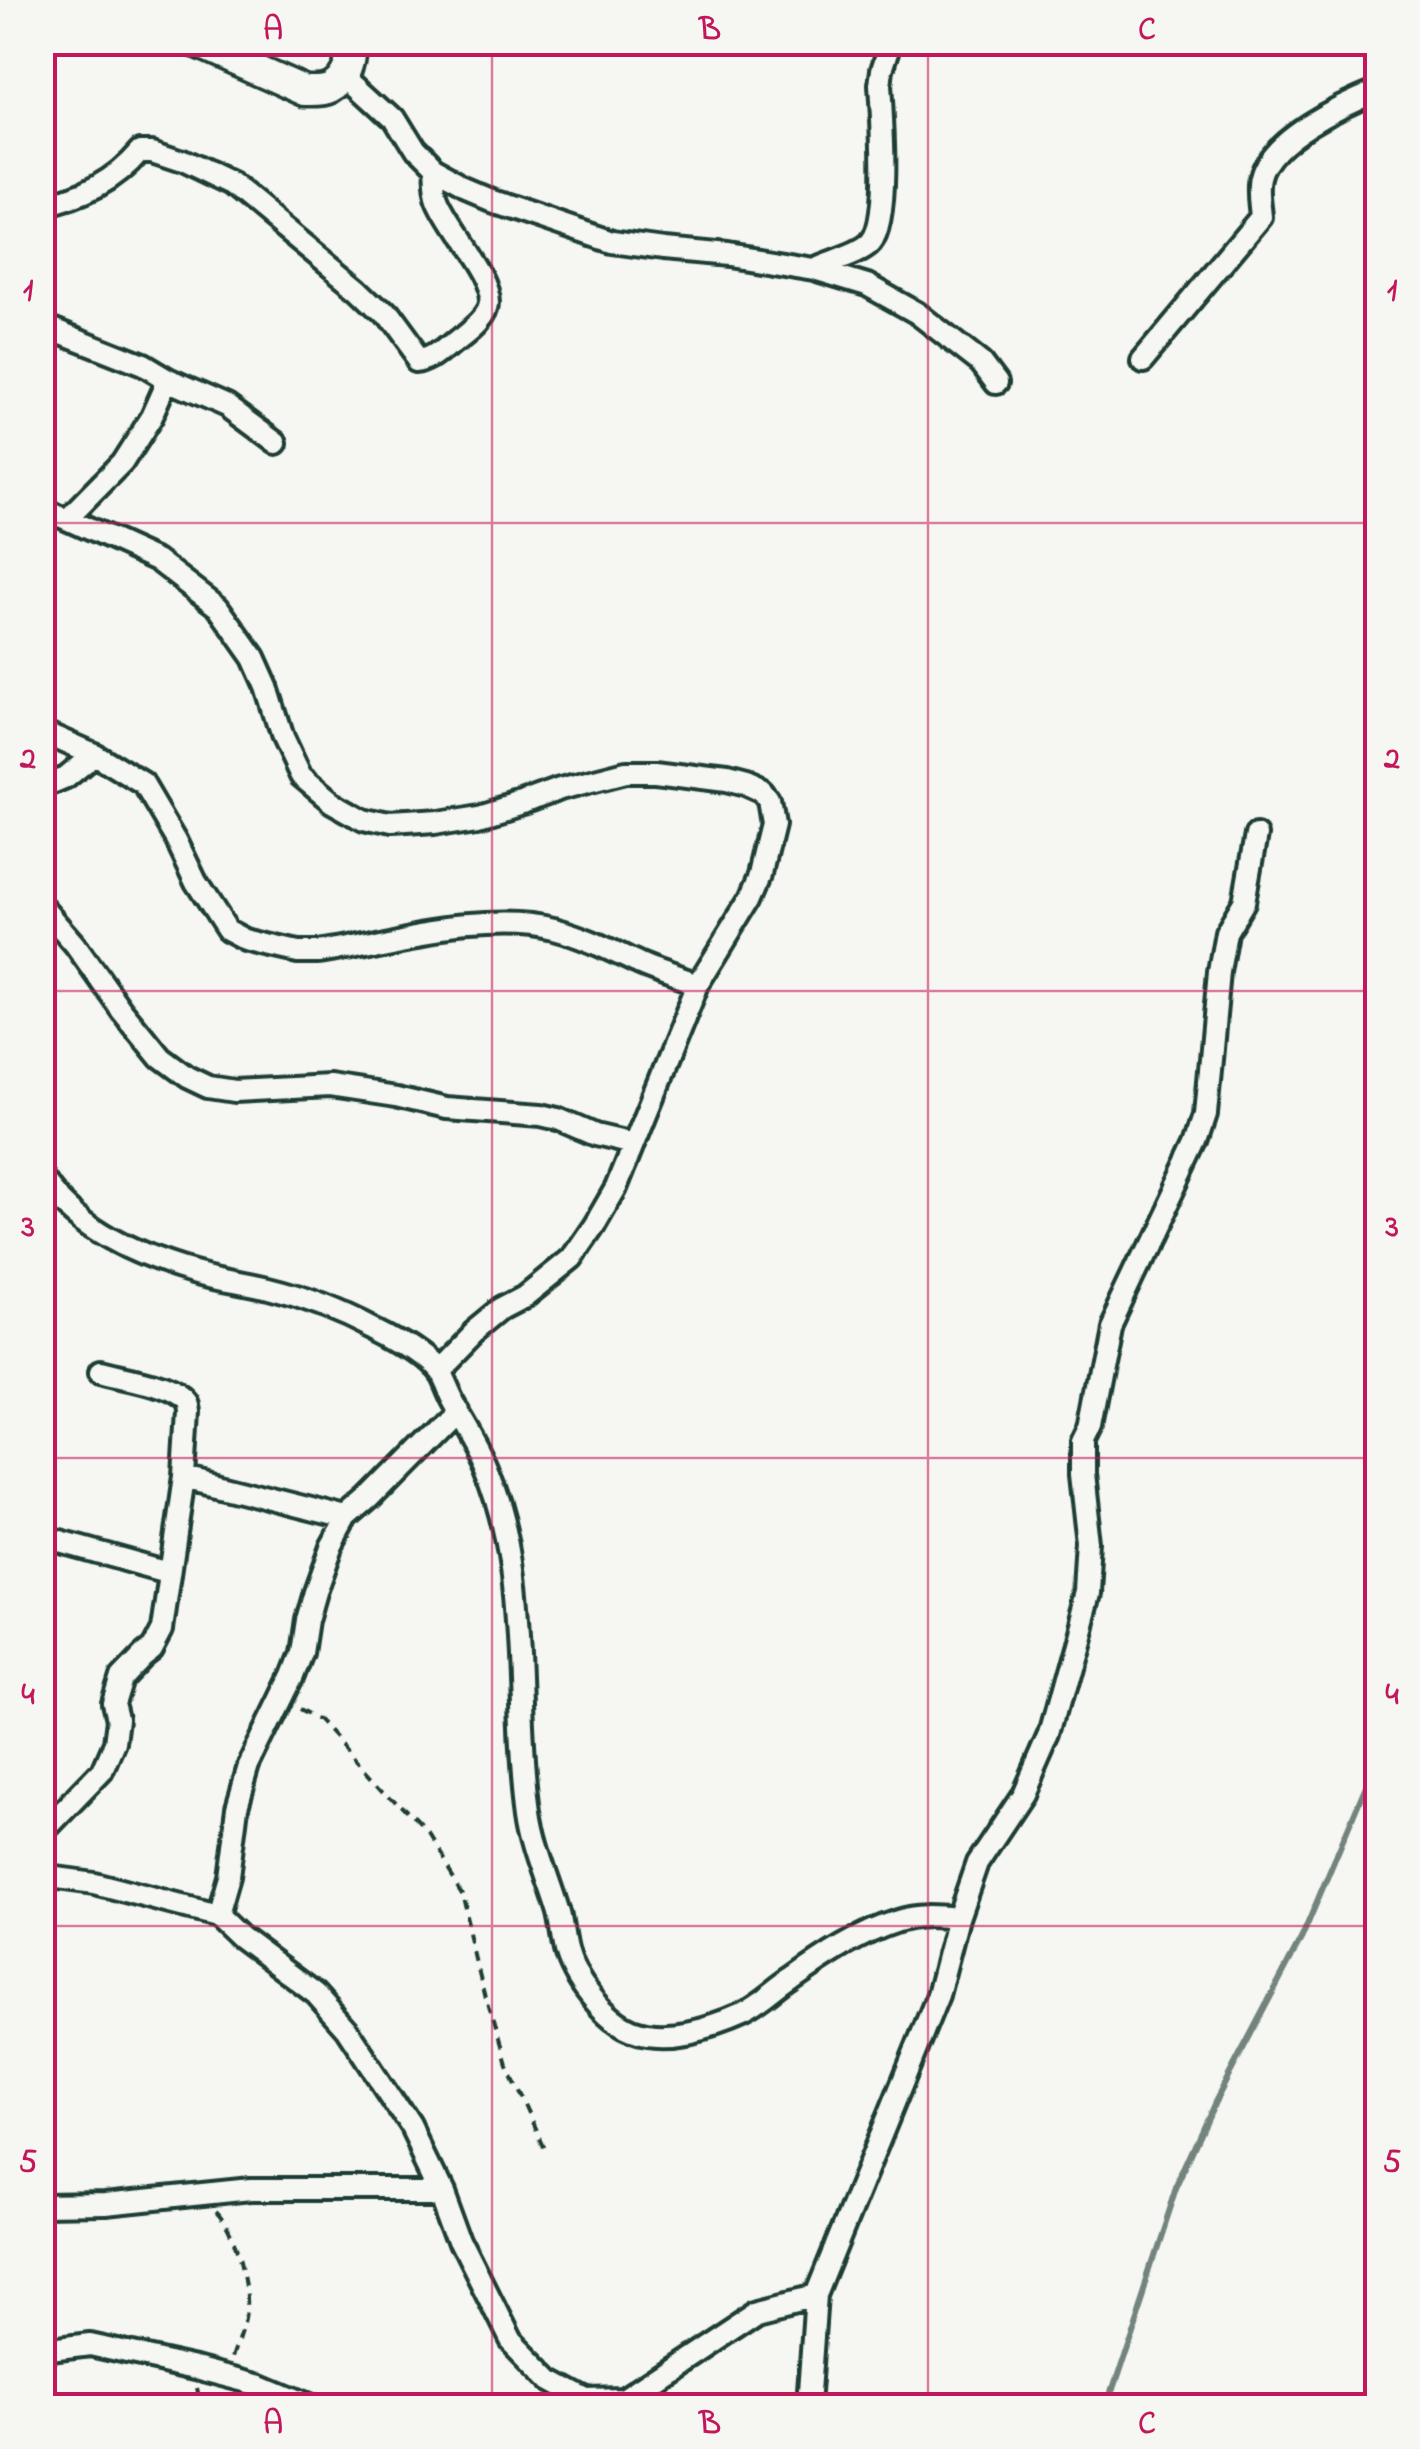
<svg xmlns="http://www.w3.org/2000/svg" width="1420" height="2449" font-family="'Indie Flower',sans-serif">
  <style>
    .lines { fill: none; stroke-linecap: round; stroke-linejoin: round }
    .stream { stroke: #72847d; stroke-width: 6 }
    .minor-casing { stroke: #1f3d34; stroke-width: 28 }
    .major-casing { stroke: #1f3d34; stroke-width: 35 }
    .path { stroke: #1f3d34; stroke-width: 4; stroke-dasharray: 10 8; stroke-linecap: butt }
    .minor { stroke: #f6f6f2; stroke-width: 20 }
    .major { stroke: #f6f6f2; stroke-width: 28 }
    .grid { fill: none; stroke: #c2185b; stroke-width: 2.5; stroke-opacity: 0.55 }
    .neatline { fill: none; stroke: #c2185b; stroke-width: 4 }
    .grid-label { font-size: 32px; text-anchor: middle; font-weight: bold; fill: #c2185b }
  </style>
  <rect width="100%" height="100%" fill="#f6f6f2"/>
  <filter id="ink" filterUnits="userSpaceOnUse"><feTurbulence type="fractalNoise" baseFrequency=".01" numOctaves="2"/><feDisplacementMap in="SourceGraphic" scale="20" xChannelSelector="R" yChannelSelector="G"/><feConvolveMatrix kernelMatrix="1 2 1 2 8 2 1 2 1" color-interpolation-filters="sRGB"/></filter>
  <g filter="url(#ink)">
    <g class="lines">
      <path class="stream" d="M1104,2406l72,-218 39,-86 87,-165 76,-180"/>
      <g class="minor-casing">
        <path id="minor" d="M1118,42h13
          M344,74l48,44 21,34 20,20 33,18 26,11 120,41 51,7 64,6 87,14 53,16 50,28 64,50 15,20
          M42,206c40,-9 71,-23 98,-55h12l30,10 50,24 126,104 25,24 36,49c16,-1 27,-14 40,-24 10,-8 29,-22 29,-36 0,-28 -41,-71 -51,-98 -4,-10 -3,-21 -4,-32
          M814,269c15,-8 47,-15 57,-27 19,-23 11,-125 9,-157l2,-15 9,-28
          M42,325l101,40 25,15 59,26 50,37
          M1143,358l118,-141c-1,-12 -4,-27 -1,-39 9,-40 83,-74 118,-88
          M42,508l115,52 61,47 36,51 13,29 16,51 18,38 31,26 32,18 26,6 45,-3 45,-7 42,-13 38,-14 66,-17h30l71,9 19,5 18,8 6,8 4,23 -12,49 -10,23 -54,88 -82,203 -22,38 -22,32 -47,38 -23,12 -28,23 -39,40
          M67,519l55,-56 30,-47 16,-36
          M42,731l52,23 49,30 33,56 20,42 31,48 19,10 17,4 35,8h20c72,-11 164,-41 236,-23 31,8 58,22 86,35 18,8 39,14 58,21
          M42,787l24,-10 28,-23
          M42,906l33,38 46,65 39,48 27,20 21,10 26,4 96,-5 66,10 51,12 94,7 17,4 37,16 38,9
          M42,1178c34,51 95,78 152,94 24,7 50,10 74,16 37,9 73,23 107,41 20,10 48,25 61,43 5,9 8,19 13,28 12,22 26,43 36,67 46,109 28,229 44,344 5,36 20,68 30,102 3,12 4,25 7,37 7,28 38,69 66,80 33,13 79,-1 110,-15 19,-9 33,-24 50,-35 32,-23 68,-47 106,-59 20,-7 39,-5 60,-3
          M184,1477l163,41
          M42,1537l126,35
          M42,1833l60,-62 12,-28 3,-23 -4,-16 8,-26 22,-23 9,-7 10,-19 22,-152 4,-65c-1,-8 0,-9 -7,-15 -17,-14 -58,-20 -80,-26
          M42,1876l52,7 123,32 23,22 76,57 31,35 66,100 29,60 19,52 49,98 40,41 37,20 36,-1 134,-89 59,-15 122,-300 20,-77 19,-55 46,-69 26,-59 39,-142 3,-47 -8,-72v-33l7,-14 20,-103 87,-183 9,-27 13,-142 7,-40 18,-30 12,-67
          M217,1915l11,-38 9,-70 12,-41 44,-90 9,-23 5,-33 8,-28 16,-45 16,-29 22,-19 87,-88
          M42,2205l64,-1 145,-15h191
          M42,2351l48,-6 110,24 61,16 50,21
          M808,2406l8,-111"/>
      </g>
      <g class="major-casing">
        <path id="major" d="M195,42l110,49c8,0 18,1 26,-3 15,-8 23,-30 19,-46"/>
      </g>
      <path class="path" d="M300,1709l18,10 108,118 34,55 25,104 20,67 39,85
        M216,2211c19,18 32,73 30,99 -1,16 -9,33 -13,47
        M197,2388l4,18"/>
      <use href="#minor" class="minor"/>
      <use href="#major" class="major"/>
    </g>
  </g>
  <path class="grid" d="M492,42v2364M928,42v2364M42,523h1336M42,991h1336M42,1458h1336M42,1926h1336"/>
  <rect width="1420" height="2449" fill="none" stroke="#f6f6f2" stroke-width="110"/>
  <rect x="55" y="55" width="1310" height="2339" class="neatline"/>
  <g class="grid-label">
    <text x="273" y="39">A</text>
    <text x="710" y="39">B</text>
    <text x="1147" y="39">C</text>
    <text x="28" y="300">1</text>
    <text x="1392" y="300">1</text>
    <text x="28" y="768">2</text>
    <text x="1392" y="768">2</text>
    <text x="28" y="1236">3</text>
    <text x="1392" y="1236">3</text>
    <text x="28" y="1704">4</text>
    <text x="1392" y="1704">4</text>
    <text x="28" y="2171">5</text>
    <text x="1392" y="2171">5</text>
    <text x="273" y="2433">A</text>
    <text x="710" y="2433">B</text>
    <text x="1147" y="2433">C</text>
  </g>
</svg>
